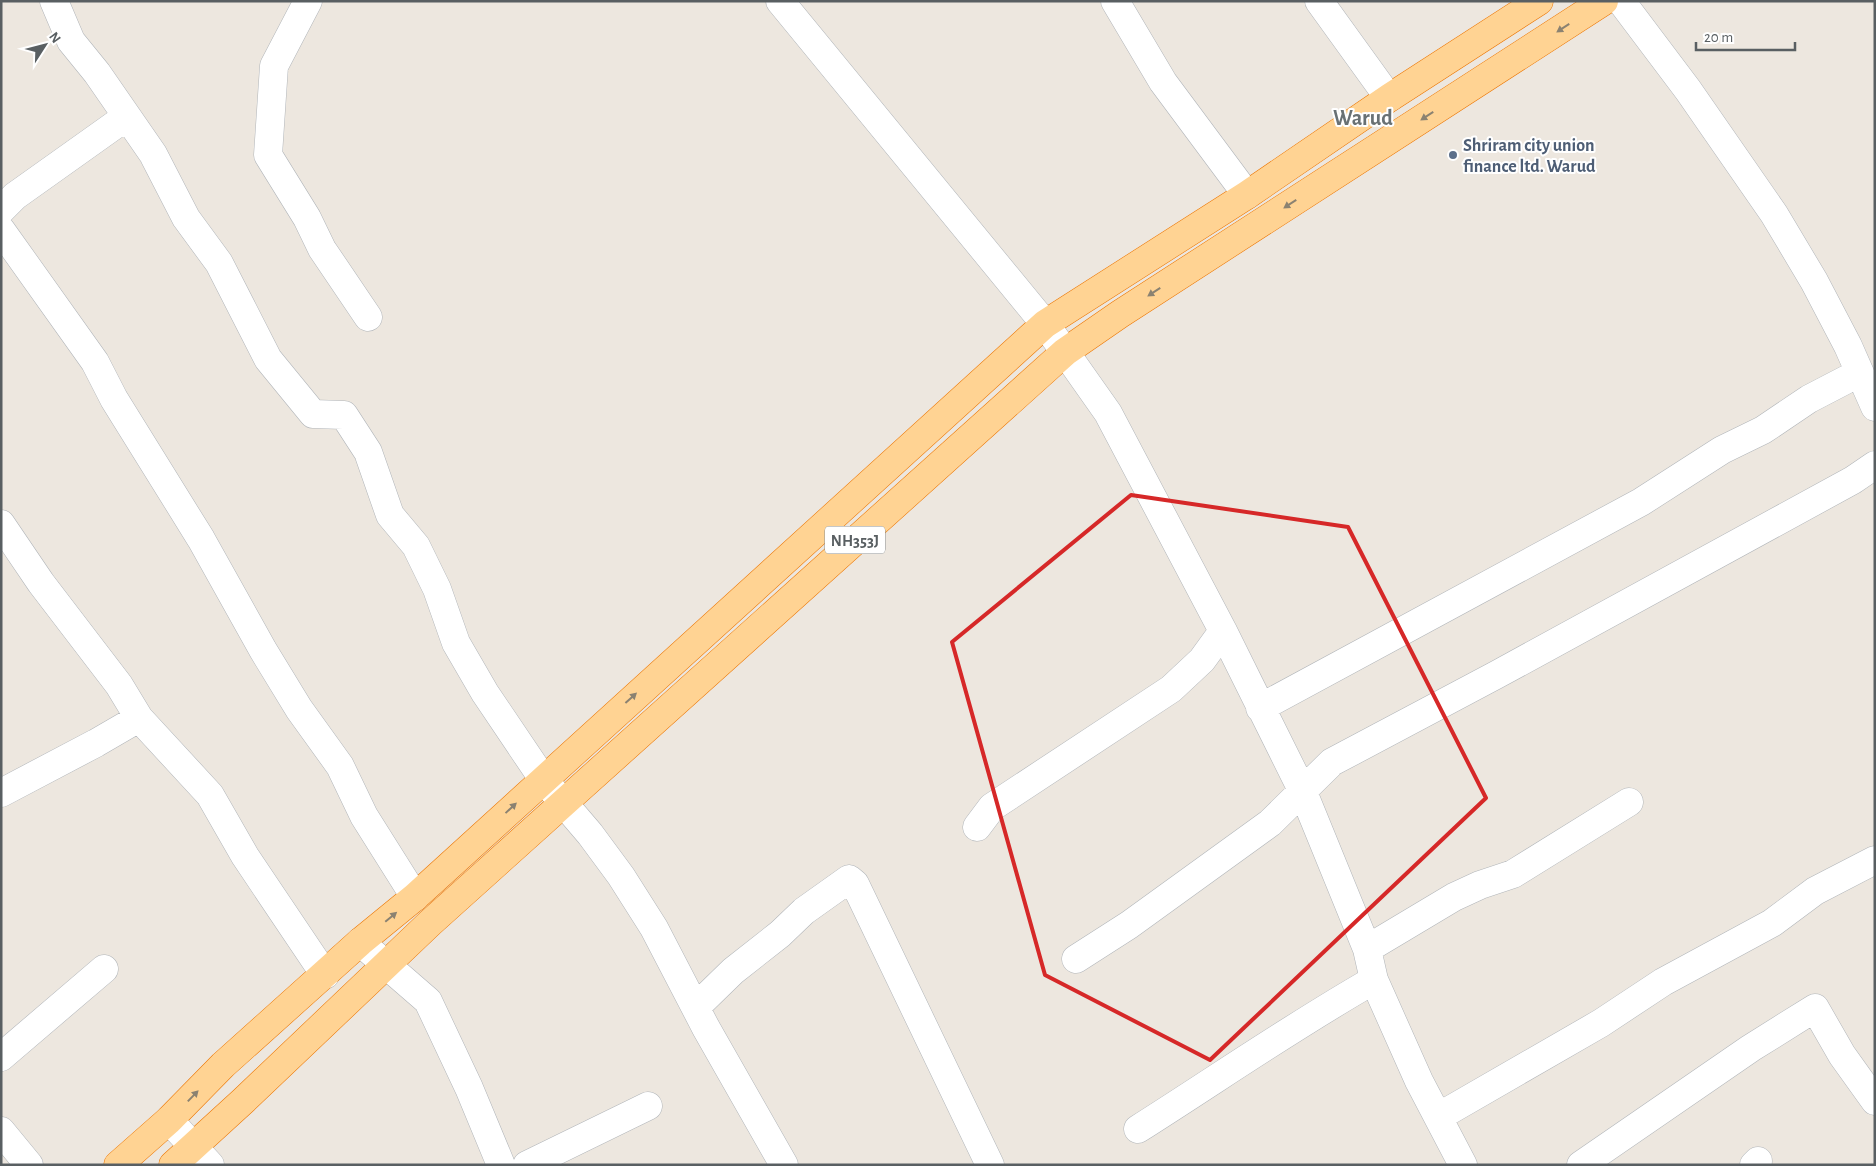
<svg xmlns="http://www.w3.org/2000/svg" width="1876" height="1166" font-family="'Alegreya Sans',sans-serif">
  <style>
    .lines { fill: none; stroke-linecap: round; stroke-linejoin: round }
    .minor-casing { stroke: #b1b5b9; stroke-width: 29 }
    .tertiary-casing { stroke: #b1b5b9; stroke-width: 29 }
    .trunk-casing { stroke: #ec7500; stroke-width: 29 }
    .minor { stroke: #fff; stroke-width: 28 }
    .tertiary { stroke: #fff; stroke-width: 28 }
    .trunk { stroke: #ffd393; stroke-width: 28 }
    .oneway { fill: #8b8271 }
    .marked { fill: none; stroke: #d62828; stroke-width: 4; stroke-linejoin: round }
    .service-dot { fill: #5c6f8a; stroke: #fff; stroke-width: 2 }
    .labels { text-anchor: middle; stroke-width: 4; stroke-linejoin: round; paint-order: stroke }
    .shield { fill: #fff; stroke: #8b8f91; stroke-width: 1 }
    .shield-label { font-size: 16px; font-weight: bold; fill: #595f62 }
    .service-label { font-size: 18px; font-weight: bold; fill: #4e5e75; stroke: #fff; text-anchor: start }
    .district-label { font-size: 22px; font-weight: bold; fill: #697174; stroke: #fff }
  </style>
  <rect width="100%" height="100%" fill="#ede7df"/>
  <g class="lines">
    <g class="minor-casing">
      <path id="minor" d="M54,1l17,40 26,32 56,81 33,64 33,45 49,96 45,55 31,1 24,37 22,63 26,31 21,43 19,54 29,50 58,86 47,55 31,42 33,52 52,100 78,137
        M308,1l-34,65 -6,89 39,63 15,31 46,68
        M1115,1l48,81 84,113
        M1319,1l70,97
        M1621,1l67,89 86,124 40,67 34,65 27,61
        M1,210l14,-14 111,-79
        M1,230l94,132 19,37 87,140 62,111 36,59 41,57 24,50 51,81
        M1065,352l43,61 115,218 80,161 64,157 7,31 45,101 44,84
        M1,524l40,59 78,102 20,33
        M1260,708l381,-206 81,-52 41,-20 46,-31 50,-26
        M1,793l95,-50 43,-25 71,77 35,61 80,119
        M977,827l15,-20 179,-118 31,-29 21,-29
        M360,942l68,59 41,87 32,77
        M1367,949l87,-52 26,-12 33,-11 116,-72
        M1076,959l53,-34 141,-102 62,-61 164,-87 357,-195 22,-15
        M696,1007l37,-36 47,-37 24,-23 45,-32 6,5 135,281
        M1,1057l103,-88
        M1438,1117l163,-94 62,-41 109,-59 43,-32 60,-31
        M169,1120l41,45
        M1138,1129c79,-50 155,-103 236,-149
        M1,1131l28,34
        M527,1165l121,-59
        M1581,1165l170,-117 64,-40 27,47 33,46
        M1754,1165l4,-4"/>
    </g>
    <g class="tertiary-casing">
      <path id="tertiary" d="M780,1l265,323 20,28"/>
    </g>
    <g class="trunk-casing">
      <path id="trunk" d="M118,1165l51,-45 54,-55 137,-123 55,-45 630,-573 202,-129 142,-97 150,-97
        M173,1165l70,-64 187,-178 635,-571 55,-38 484,-313"/>
    </g>
    <use href="#minor" class="minor"/>
    <use href="#tertiary" class="tertiary"/>
    <use href="#trunk" class="trunk"/>
  </g>
  <defs><path id="oneway-solid" d="M-6-.8H1V-3.2L6.5 0L1 3.2V.8H-6Z" transform="scale(1.25)"/></defs>
  <g class="oneway">
    <use href="#oneway-solid" transform="translate(1563 28) rotate(147)"/>
    <use href="#oneway-solid" transform="translate(1427 116) rotate(147)"/>
    <use href="#oneway-solid" transform="translate(1290 204) rotate(147)"/>
    <use href="#oneway-solid" transform="translate(1154 292) rotate(147)"/>
    <use href="#oneway-solid" transform="translate(631 698) rotate(-42)"/>
    <use href="#oneway-solid" transform="translate(511 808) rotate(-43)"/>
    <use href="#oneway-solid" transform="translate(391 917) rotate(-40)"/>
    <use href="#oneway-solid" transform="translate(193 1096) rotate(-46)"/>
  </g>
  <path class="marked" d="M1131,495l217,32 138,271 -276,262 -165,-85 -93,-333z"/>
  <circle class="service-dot" cx="1453" cy="155" r="5"/>
  <g class="labels">
    <rect class="shield" x="825" y="526.5" width="60" height="27" rx="4"/>
    <g class="shield-label">
      <text x="855" y="546">NH353J</text>
    </g>
    <g class="service-label">
      <text x="1463" y="151">Shriram city union<tspan x="1463" dy="21">finance ltd. Warud</tspan></text>
    </g>
    <g class="district-label">
      <text x="1363" y="125">Warud</text>
    </g>
  </g>
  <rect width="1876" height="1166" fill="none" stroke="#595f62" stroke-width="5"/>
  <g transform="translate(45 45) rotate(54)" stroke="#ffffff" stroke-width="4" paint-order="stroke">
  <path d="M0-4L9 19L0 12L-9 19Z" fill="#595f62"/>
  <text y="-8" font-size="14" font-weight="bold" text-anchor="middle" fill="#595f62">N</text>
  </g>
  <path d="M1696 42v8h99v-8" fill="none" stroke="#595f62" stroke-width="2.5"/>
  <text x="1704" y="42" font-size="15" fill="#595f62" stroke="#ffffff" stroke-width="4" paint-order="stroke">20 m</text>
</svg>
